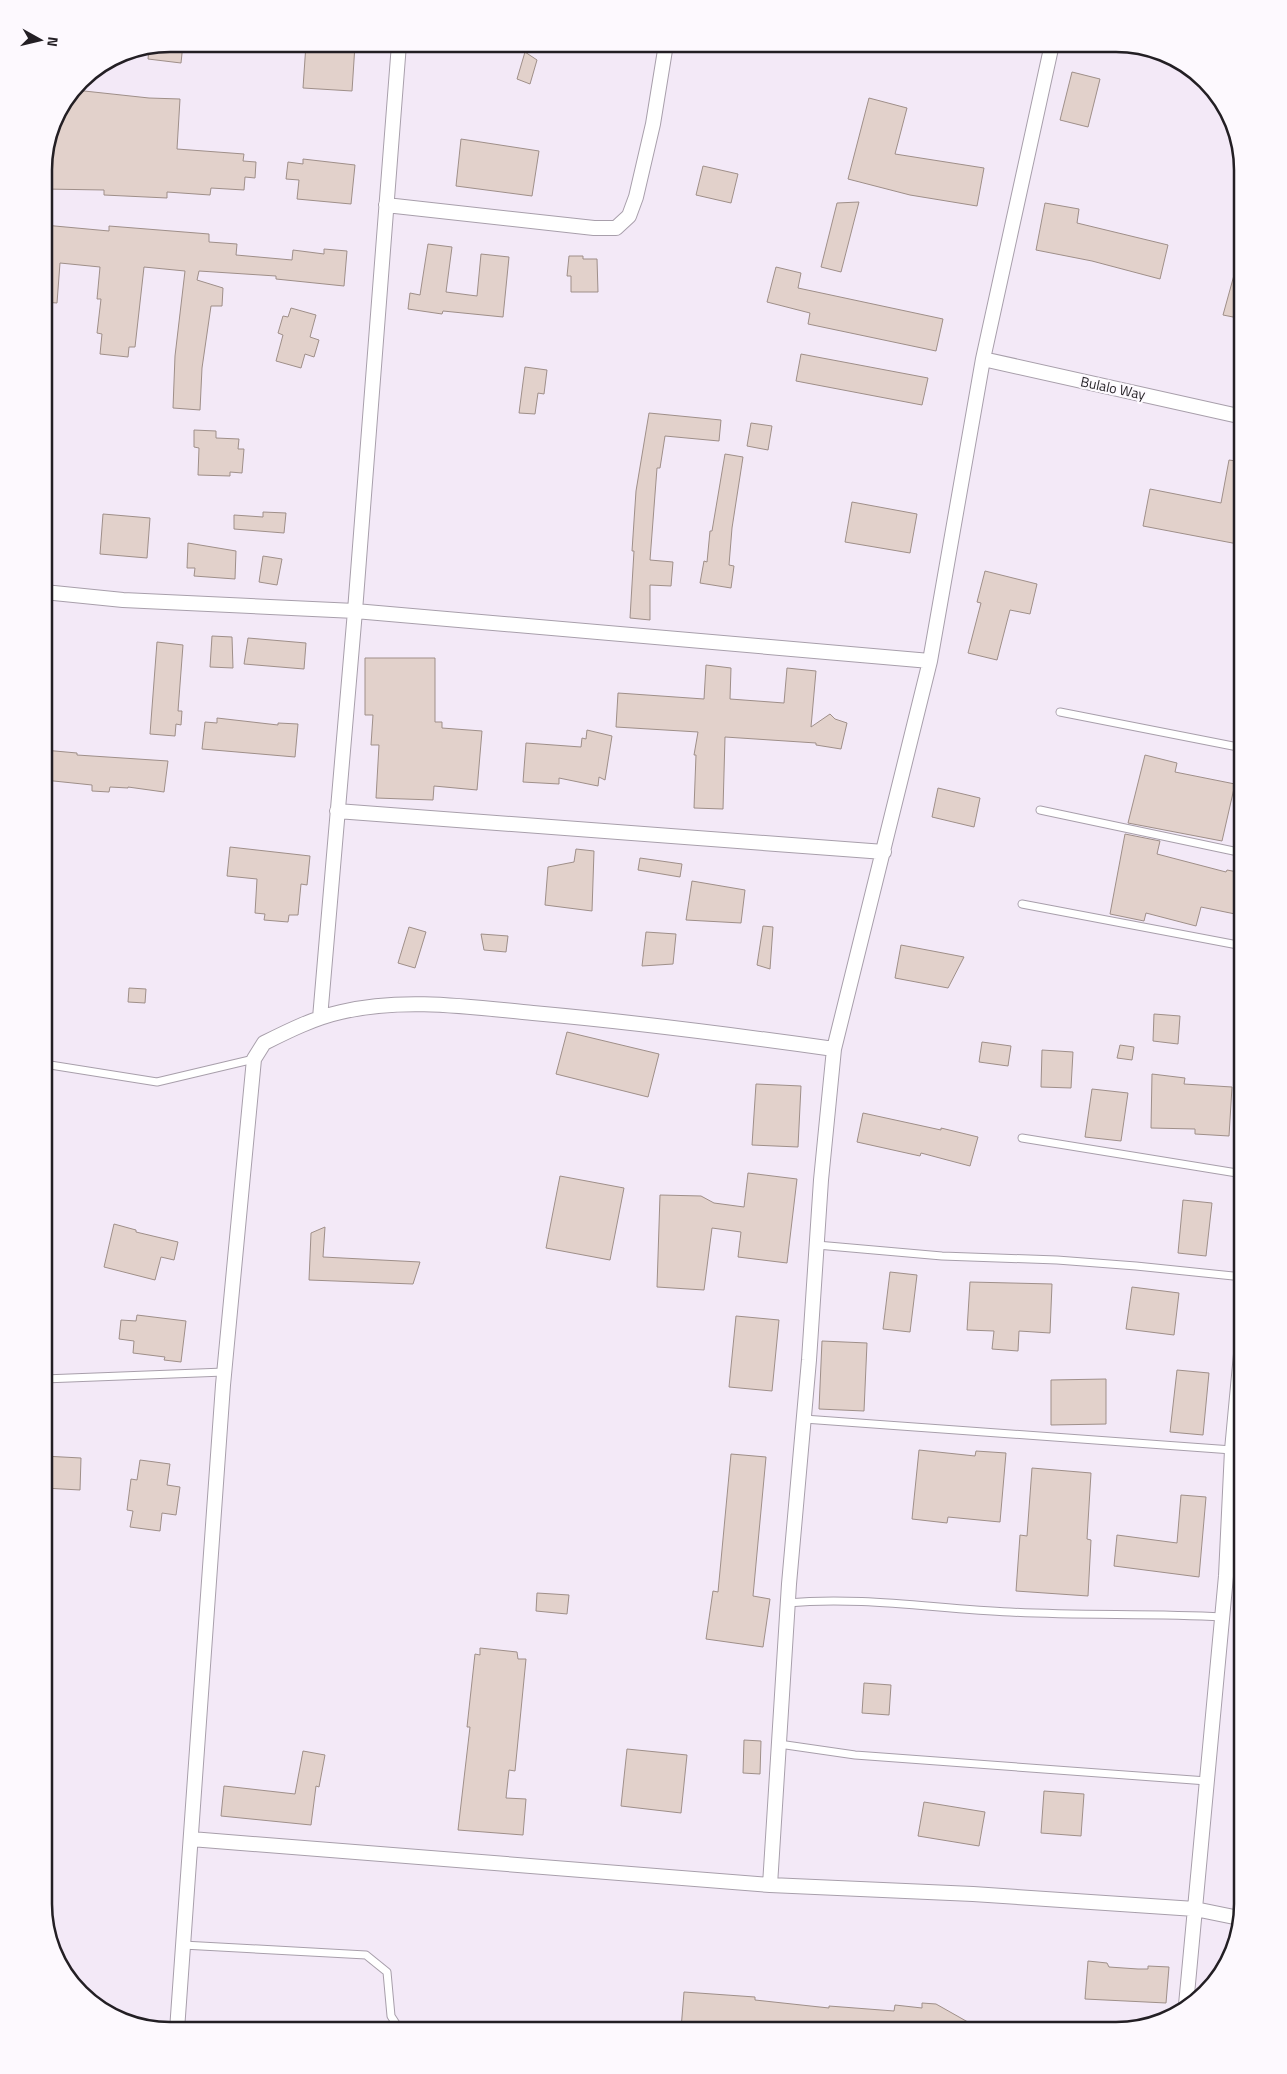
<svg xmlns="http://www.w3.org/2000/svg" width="1287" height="2074" font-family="'Titillium Web',sans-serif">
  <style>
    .building { fill: #e2d1cb; stroke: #9f8f89 }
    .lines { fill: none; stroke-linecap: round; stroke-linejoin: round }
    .service-casing { stroke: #a89fab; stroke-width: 9 }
    .minor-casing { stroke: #a89fab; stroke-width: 16 }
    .service { stroke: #fff; stroke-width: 7 }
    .minor { stroke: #fff; stroke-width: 14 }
    .labels { text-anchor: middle; stroke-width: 4.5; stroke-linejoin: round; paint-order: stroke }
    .street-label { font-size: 14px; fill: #231f24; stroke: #fdf9fe }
    .rim { fill: none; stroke: #231f24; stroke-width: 2.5 }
  </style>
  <rect width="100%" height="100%" fill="#f3e9f7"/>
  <path class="building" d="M171,44h12l-2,19 -33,-4 1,-11z
    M306,44l49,1 -3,46 -49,-3z
    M525,52l12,8 -7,24 -13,-5z
    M1072,72l28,7 -12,48 -28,-7z
    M75,90l74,8 31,1 -3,50 67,5 -1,7 13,1 -1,16 -10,-1 -1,13 -33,-2 -1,7 -43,-3v6l-63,-3v-5l-60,-1v-26l10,-41z
    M869,98l38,10 -12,46 89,14 -7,38 -67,-11 -62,-16z
    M461,139l78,12 -7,45 -76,-10z
    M303,159l52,6 -4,39 -54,-5 2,-19 -13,-1 2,-17 15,2z
    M703,166l35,8 -7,29 -35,-8z
    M859,202l-18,70 -20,-5 16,-64z
    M1045,203l34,6 -2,14 91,22 -8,34 -68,-18 -56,-11z
    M44,225l65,6v-5l100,8v8l28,2 -1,11 56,5 1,-10 31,4v-5l23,2 -3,35 -68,-7v-3l-77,-5 -2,9 26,8 -1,18h-11l-9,62 -2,42 -27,-2 2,-52 10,-85 -41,-4 -9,80h-6l-1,10 -28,-3 2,-20 -5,-1 4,-34h-4l3,-32 -40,-4 -3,40 -13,-1z
    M428,244l24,3 -6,45 31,4 4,-42 28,3 -6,60 -60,-6 -1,3 -34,-5 2,-16 10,2z
    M569,256h14v3h14l1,33h-27v-16h-4z
    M1239,257l4,1v61l-20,-4z
    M776,267l25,6 -3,15 145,31 -7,32 -128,-27 2,-11 -43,-11z
    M291,308l25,7 -6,22 9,3 -5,17 -9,-3 -4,14 -25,-7 7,-26 -5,-2 5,-17 5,1z
    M801,354l127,24 -6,27 -126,-24z
    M525,367l22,3 -3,24 -6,-1 -3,21 -16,-1z
    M649,413l72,7 -2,21 -54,-5 -5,32h-3l-7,92 23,2 -2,24 -21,-1v35l-20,-2 4,-67h-2l4,-60z
    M751,423l21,3 -4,24 -21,-4z
    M194,430l22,1v7l23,1 -1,10h6l-2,24 -12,-1v4l-32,-1 1,-27 -5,-1z
    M725,454l18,3 -11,71 -3,37 5,1 -3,22 -31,-5 4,-22 3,1 3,-31h2z
    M1229,460l14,2v83l-100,-19 7,-37 71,14z
    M852,502l65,12 -7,39 -65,-11z
    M263,512l23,1 -2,20 -50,-4v-14l29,2z
    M103,514l47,4 -3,40 -47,-4z
    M188,543l48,8 -1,28 -41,-3 1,-8h-8z
    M263,556l19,3 -5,26 -18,-3z
    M985,571l52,13 -7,30 -20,-4 -13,50 -29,-7 13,-50 -4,-1z
    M212,636l20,1 1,31 -23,-1z
    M248,638l58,5 -2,26 -60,-5z
    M157,642l26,3 -5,66h4l-1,14 -5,-1 -1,12 -25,-2z
    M365,658h70v64h7v6l40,3 -5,59 -43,-4 -1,14 -57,-2 3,-53h-8l2,-30h-8z
    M706,665l25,3 -1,31 54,4 3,-35 29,3 -5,56 19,-13 5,5 12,4 -6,26 -25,-4v-2l-91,-6 -2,72 -29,-1 2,-53h-2l4,-23 -82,-5 2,-34 86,6z
    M217,718l61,7v-2l20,1 -3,33 -93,-8 3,-27 12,1z
    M587,730l25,6 -7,44 -6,-3 -1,9 -39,-8v6l-36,-2 3,-39 55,4 1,-9 4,1z
    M44,750l33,3v2l91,6 -4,31 -36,-5v1l-18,-1 -1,5 -17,-1v-6l-48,-5z
    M1145,755l32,8 -2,9 60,12 -13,57 -94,-18z
    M938,788l42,10 -6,29 -42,-10z
    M1125,834l35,7 -3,13 69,18 1,-2 16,3v25l-3,17 -39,-8 -5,19 -50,-13 -2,8 -34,-7z
    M230,847l80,9 -3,29 -6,-1 -3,31h-9l-1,7 -24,-2 1,-6 -10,-1 2,-34 -30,-3z
    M576,849l18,2 -2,60 -47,-6 3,-38 26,-5z
    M640,858l42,6 -2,13 -42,-7z
    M692,881l53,9 -4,33 -55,-3z
    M763,926l10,1 -3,42 -13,-4z
    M409,927l17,5 -11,36 -17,-5z
    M646,932l30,2 -3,30 -31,2z
    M481,934l27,2 -2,16 -22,-2z
    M901,945l63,12 -16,31 -53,-10z
    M129,988l17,1 -1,14 -17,-1z
    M1154,1014l26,2 -2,28 -25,-3z
    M567,1032l92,22 -11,43 -92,-23z
    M982,1042l29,4 -3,20 -29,-4z
    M1120,1045l14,2 -2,13 -15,-2z
    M1042,1050l31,2 -2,36 -30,-1z
    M1152,1074l33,4 -1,6 48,3 -3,49 -34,-2v-5l-44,-1z
    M756,1084l45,2 -3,61 -46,-2z
    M1092,1089l36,4 -7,48 -36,-4z
    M863,1113l78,17v-2l37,9 -8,29 -49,-13 -1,3 -63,-14z
    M748,1173l49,6 -10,84 -49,-6 3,-25 -29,-4 -8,62 -47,-3 3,-92 41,1 13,7 30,4z
    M560,1176l64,12 -14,72 -64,-12z
    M1183,1200l29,3 -6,53 -28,-3z
    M114,1224l22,6v2l42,10 -4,18 -13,-3 -6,23 -51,-13z
    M325,1227l-2,30 97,5 -7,22 -104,-4 2,-47z
    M890,1272l27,3 -7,57 -27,-3z
    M970,1282l82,2 -2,49 -31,-2 -1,20 -26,-2 2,-18 -27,-1z
    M1132,1287l47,6 -5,42 -48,-6z
    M137,1315l49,6 -5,41 -17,-2 1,-3 -32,-4 1,-12 -15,-2 2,-19 15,1z
    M736,1316l43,4 -7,71 -43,-4z
    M822,1341l45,2 -3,68 -45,-2z
    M1177,1370l32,3 -6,62 -33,-3z
    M1106,1379v45l-55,1v-45z
    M919,1450l56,6 1,-5 30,2 -6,69 -52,-5 -1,6 -35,-4z
    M731,1454l35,3 -13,139 17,3 -7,48 -57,-8 7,-48 5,1z
    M44,1456l37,2 -1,32 -36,-2z
    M140,1460l30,4 -3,21 13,2 -4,28 -14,-2 -2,18 -30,-4 3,-16 -6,-1 4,-31 6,1z
    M1032,1468l59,5 -4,66 4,1 -3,56 -72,-5 4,-56 7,1z
    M1181,1495l25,2 -7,80 -85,-11 3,-31 60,8z
    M537,1593l32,2 -2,19 -31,-3z
    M480,1648l37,4 1,7h8l-11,112 -6,-1 -3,28 20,1 -3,36 -65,-5 12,-103h-3l8,-73 5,1z
    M864,1683l27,2 -2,30 -27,-2z
    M744,1740l17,1 -1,33 -17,-1z
    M627,1749l60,6 -6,58 -60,-7z
    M303,1751l22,4 -6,32 -3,-1 -5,39 -90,-9 3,-30 71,8z
    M1044,1791l40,3 -3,42 -40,-3z
    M924,1802l61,10 -6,34 -61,-10z
    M1088,1961l19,2 2,4 29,2h10v-3l21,1 -3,36 -81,-4z
    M684,1992l71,5v3l74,8v-2l65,5 1,-6 27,3v-5l14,1 46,26 -301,-1z"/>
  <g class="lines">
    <g class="service-casing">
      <path id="service" d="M1060,712l183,36
        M1040,810l203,43
        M1022,904l221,42
        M44,1064l113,18 97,-23
        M1022,1138l221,36
        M817,1245l125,11 115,4 79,6 107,11
        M44,1379l180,-7
        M804,1419l428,31
        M787,1603c75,-7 149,6 223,9 71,4 141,1 212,5
        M779,1744l76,11 352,26
        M183,1945l183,10 21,17 4,44 9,14"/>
    </g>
    <g class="minor-casing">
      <path id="minor" d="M386,205l208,23h22l13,-12 7,-19 17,-73 13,-80
        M983,359l260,58
        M44,592l79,8 232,11 575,50 53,-302 69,-315
        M337,811l547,41
        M320,1018l35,-407 44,-567
        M191,1839l579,46 203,9 222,15 44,9
        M770,1885l19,-301 20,-224 12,-180 13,-131 96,-388
        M1186,2005l40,-429 6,-126 11,-117
        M177,2030l46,-645 31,-326 10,-16c24,-12 50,-25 77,-31 62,-15 129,-5 192,1 101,9 201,22 301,36"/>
    </g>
    <use href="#service" class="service"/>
    <use href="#minor" class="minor"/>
  </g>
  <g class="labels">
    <g class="street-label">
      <text transform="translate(1113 388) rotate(12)" y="5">Bulalo Way</text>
    </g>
  </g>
  <path d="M0 0H1287V2074H0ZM170 52H1116A118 118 0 0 1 1234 170V1904A118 118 0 0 1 1116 2022H170A118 118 0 0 1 52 1904V170A118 118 0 0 1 170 52Z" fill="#fdf9fe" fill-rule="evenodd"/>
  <path class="rim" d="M170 52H1116A118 118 0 0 1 1234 170V1904A118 118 0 0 1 1116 2022H170A118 118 0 0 1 52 1904V170A118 118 0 0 1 170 52Z"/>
  <g transform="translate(40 40) rotate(98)" stroke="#fdf9fe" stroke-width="4" paint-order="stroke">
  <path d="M0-4L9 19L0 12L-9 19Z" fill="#231f24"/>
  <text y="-8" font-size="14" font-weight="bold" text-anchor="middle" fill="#231f24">N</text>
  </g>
</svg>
